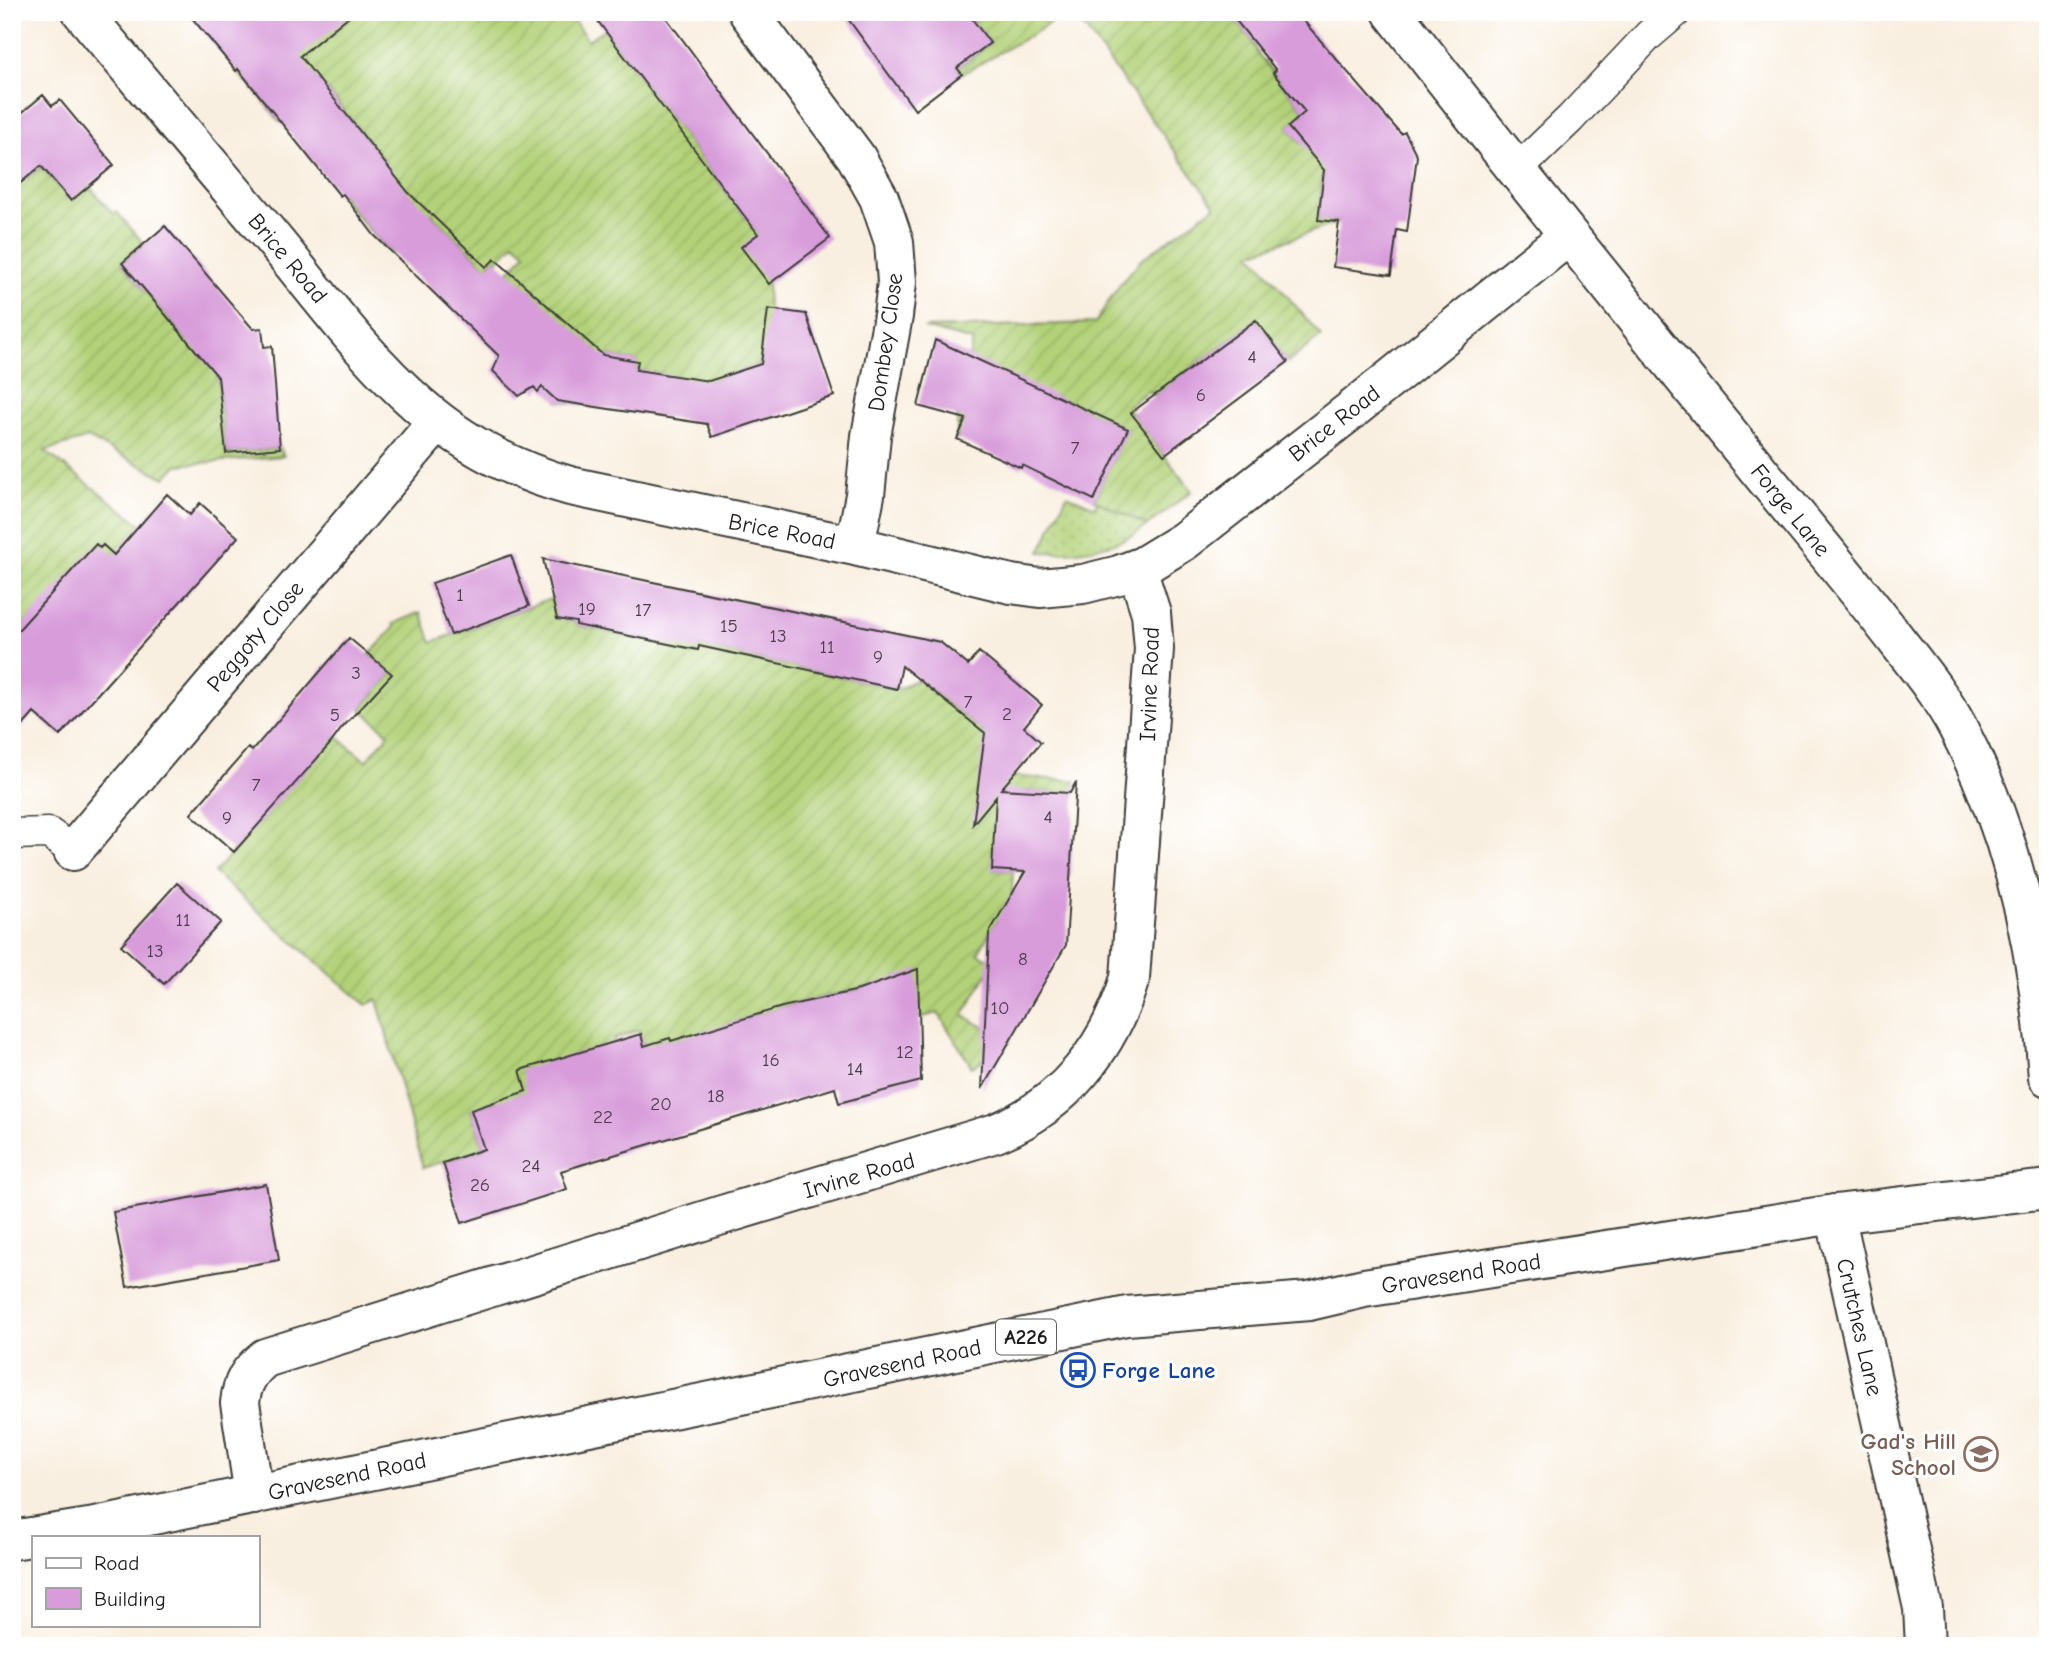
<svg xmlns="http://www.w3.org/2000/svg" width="2060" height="1658" font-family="'Comic Neue',sans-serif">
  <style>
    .grass { fill: url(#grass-dots); stroke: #67764a; stroke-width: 2 }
    .garden { fill: url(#garden-furrows); stroke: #67764a; stroke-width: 2 }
    .building { fill: #d89cda }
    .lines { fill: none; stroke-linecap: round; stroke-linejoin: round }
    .lane-casing { stroke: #3d3c39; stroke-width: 33 }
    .street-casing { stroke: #3d3c39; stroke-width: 42 }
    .secondary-casing { stroke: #3d3c39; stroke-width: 42 }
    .primary-casing { stroke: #3d3c39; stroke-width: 42 }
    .lane { stroke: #fff; stroke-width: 30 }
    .street { stroke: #fff; stroke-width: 38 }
    .secondary { stroke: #fff; stroke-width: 38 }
    .primary { stroke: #fff; stroke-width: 38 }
    .labels { text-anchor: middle; stroke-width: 6; stroke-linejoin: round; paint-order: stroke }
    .number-label { font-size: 19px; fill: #4b3c4c }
    .shield { fill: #fff; stroke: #606060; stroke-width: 2 }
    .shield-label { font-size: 21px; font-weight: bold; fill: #1c1c1c }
    .street-label { font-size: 23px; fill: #1c1c1c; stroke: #fff }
    .transit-label { font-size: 23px; font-weight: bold; fill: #164399; stroke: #fff; text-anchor: start }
    .education-label { font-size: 23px; font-weight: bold; fill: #785e54; stroke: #fff; text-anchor: end }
  </style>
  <defs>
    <pattern id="grass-dots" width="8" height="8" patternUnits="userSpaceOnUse" patternTransform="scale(1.75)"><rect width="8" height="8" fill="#b2d178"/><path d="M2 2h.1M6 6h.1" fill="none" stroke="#98b367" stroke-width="1.8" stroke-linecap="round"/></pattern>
    <pattern id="garden-furrows" width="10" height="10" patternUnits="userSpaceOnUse" patternTransform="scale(1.75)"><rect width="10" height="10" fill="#b2d178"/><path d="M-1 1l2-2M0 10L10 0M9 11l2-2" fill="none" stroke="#98b367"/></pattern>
  </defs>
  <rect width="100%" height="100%" fill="#fff"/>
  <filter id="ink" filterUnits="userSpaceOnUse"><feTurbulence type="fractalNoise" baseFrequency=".0143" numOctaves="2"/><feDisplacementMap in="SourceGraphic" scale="14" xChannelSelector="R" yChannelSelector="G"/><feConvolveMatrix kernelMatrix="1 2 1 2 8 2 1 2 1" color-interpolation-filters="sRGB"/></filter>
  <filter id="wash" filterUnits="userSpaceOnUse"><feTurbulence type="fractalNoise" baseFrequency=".00686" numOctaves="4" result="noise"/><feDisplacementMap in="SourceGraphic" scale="28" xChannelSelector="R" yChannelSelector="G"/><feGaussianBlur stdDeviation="1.57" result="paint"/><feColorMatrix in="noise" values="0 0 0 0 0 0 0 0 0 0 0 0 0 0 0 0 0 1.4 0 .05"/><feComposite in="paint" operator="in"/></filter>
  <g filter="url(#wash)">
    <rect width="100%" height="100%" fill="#f9efe0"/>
    <path class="grass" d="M1067,495l28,12 3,-6 50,24c-29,23 -72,29 -108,27z"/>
    <path class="garden" d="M283,12h300l-10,8 15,20 16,-11 154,205 9,47 1,28 49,37 -122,40 -33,-12 -26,-4 1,-9 -29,-5 -8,51 -42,-6 31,-36 -89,-84 26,-28 -11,-10 -18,18 -3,-2 -8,8 -56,-54 -38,40 -16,-15 -36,-42 44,-35 -59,-74 -45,35 -23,-29 -21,-22 56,-47z
      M939,12h125l-21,16 -81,46 -5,-6 33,-25 -22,-29z
      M1073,12h156l22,27 7,15 47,58 -17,15 14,17 69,6 -48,23 -5,46 21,3 -88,31 70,83 -33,26 -32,-42 -100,75 -9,-4 -20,16 65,84 -44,34 -54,-25 33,-71 -73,-33 -97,43v-22l12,-45 -3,-1 7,-30 -49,-13 171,-5 25,-39 21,-24 74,-54z
      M12,160l15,18 14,-12 29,34 18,-15 25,29 3,-3 28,33 -22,19 67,79 24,-9 13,120 54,-5 4,8 -107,9 -12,13 -77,-40 -43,13 118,90 -151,96z
      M553,598l4,20 19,4v3l82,17 41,4 198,43 21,-10 105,84 -13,13 65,5v12l-52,-2 -30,58v21l20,1 -1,21 6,10 -21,18 -19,33 16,9 -31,53 47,27 -38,25 -34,-54 -53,14 -13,-41 -86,20 -51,16 -54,54 -11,-37 -15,4 -8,12 -8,-25 -25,9 8,29 -38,96 -5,2 -12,-43 -70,-22 -26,9 13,39 -61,19 -46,-169 -11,6 -152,-132 122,-137 30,25 23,-27 -28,-25 30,-35 -22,-19 26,-28 -2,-3 28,-12 11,30z"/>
    <g id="blocks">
      <path class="building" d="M187,12h167l-54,44 108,136 78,75 9,-8 108,96 35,6 -2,9 73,11 52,-17 7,-55 38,5 28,82 -122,41 -5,-13 -150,-23 -15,-14 -4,5 -4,-5 -15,9 -26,-25 6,-15 -125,-121 -31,-41 -3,2 -102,-127 -2,2z
        M591,12h71l168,226 -61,46 -28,-37 17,-13z
        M843,12h124l23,31 -33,25 5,6 -47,36z
        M1229,12h67l105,122 4,-2 12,24 -10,76 -10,-2 -6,45 -58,-8 6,-45 -21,-2 6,-50 -36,-43 17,-15 -32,-39 3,-3z
        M43,95l9,11 8,-6 54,65 -43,36 -30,-35 -29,24v-69z
        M165,226l88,103 9,-1 2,19 8,-1 8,102 -54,5 -8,-76 -96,-114z
        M1256,320l32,42 -124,93 -33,-42z
        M935,340l193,89 -34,71 -72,-35 -1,3 -64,-29 9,-20 -48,-13z
        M167,494l23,21 10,-12 38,34 -178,199 -26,-23 -22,25v-101l84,-93 4,4 3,-3 11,10z
        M511,555l18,51 -78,29 -19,-52z
        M543,559l397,83 28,23 11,-13 63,53 -18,22 17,15 -40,47 69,4 6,-11 -10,163 -84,144 7,-156 36,-61 -33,-2 4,-74 -23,28 12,-91 -83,-67 -5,23 -198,-43 -1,4 -122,-25v-3l-19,-3z
        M349,638l43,36 -50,54 -12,16 -96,108 -43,-38 57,-66 4,3z
        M177,883l44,39 -57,62 -43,-39z
        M918,969l3,112 -82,22 -4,-15 -274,83 6,18 -105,34 -19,-60 41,-14 -13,-39 55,-19 -6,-21 121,-36 3,12 26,-8 1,3 111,-34 77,-17z
        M266,1184l13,76 -152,27 -14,-75z"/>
    </g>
  </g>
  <g filter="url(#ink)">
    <use href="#blocks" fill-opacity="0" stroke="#3d3c39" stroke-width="2"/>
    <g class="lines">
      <g class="lane-casing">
        <path id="lane" d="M1516,171l54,-52 79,-84 27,-23
          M12,834l37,-1 24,18"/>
      </g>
      <g class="street-casing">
        <path id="street" d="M82,12c61,73 123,147 185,220 92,110 155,214 303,254l285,60 156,38 29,4 43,-4 36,-9 24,-9 41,-25 169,-132 215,-173
          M748,12l108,145 23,41 15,44 3,40 -4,34 -22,120 -6,59 -10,51
          M73,851l365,-430
          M254,1495l-14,-92c2,-21 9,-32 25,-45l457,-143 274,-82c69,-29 113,-85 134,-155l24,-329 -3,-36 -14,-44"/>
      </g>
      <g class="secondary-casing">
        <path id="secondary" d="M1392,12c122,157 247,311 373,466 45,54 90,108 133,164 21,27 43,54 59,84 56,107 83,231 91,351
          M1835,1214l88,394 2,38"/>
      </g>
      <g class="primary-casing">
        <path id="primary" d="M12,1540l83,-13 1032,-211 182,-15 55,-13 471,-74 213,-25"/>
      </g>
      <use href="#lane" class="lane"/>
      <use href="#street" class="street"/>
      <use href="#secondary" class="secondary"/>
      <use href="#primary" class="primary"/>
    </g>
  </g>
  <defs>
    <g id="bus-ring" transform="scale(1.75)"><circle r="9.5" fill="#fff" stroke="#1a4fb4" stroke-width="1.5"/><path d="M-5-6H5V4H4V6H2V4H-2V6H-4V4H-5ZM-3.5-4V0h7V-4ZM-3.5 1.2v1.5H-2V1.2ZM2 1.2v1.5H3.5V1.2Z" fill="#1a4fb4"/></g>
    <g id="school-ring" transform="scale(1.75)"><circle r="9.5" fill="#fff" stroke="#8d6e63" stroke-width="1.5"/><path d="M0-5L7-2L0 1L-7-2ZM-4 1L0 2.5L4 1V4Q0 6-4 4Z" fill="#8d6e63"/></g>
  </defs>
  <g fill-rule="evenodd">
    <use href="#bus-ring" x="1078" y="1370"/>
    <use href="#school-ring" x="1981" y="1454"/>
  </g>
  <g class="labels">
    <g class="number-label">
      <text x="1252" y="363">4</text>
      <text x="1201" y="401">6</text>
      <text x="1075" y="454">7</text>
      <text x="460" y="601">1</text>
      <text x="587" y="615">19</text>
      <text x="643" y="616">17</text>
      <text x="729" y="632">15</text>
      <text x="778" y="642">13</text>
      <text x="827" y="653">11</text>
      <text x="878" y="663">9</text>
      <text x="356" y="679">3</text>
      <text x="968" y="708">7</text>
      <text x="1007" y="720">2</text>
      <text x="335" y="721">5</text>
      <text x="256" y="791">7</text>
      <text x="1048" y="823">4</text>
      <text x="227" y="824">9</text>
      <text x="183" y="926">11</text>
      <text x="155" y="957">13</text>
      <text x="1023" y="965">8</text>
      <text x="1000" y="1014">10</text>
      <text x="905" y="1058">12</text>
      <text x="771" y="1066">16</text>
      <text x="855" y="1075">14</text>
      <text x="716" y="1102">18</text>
      <text x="661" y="1110">20</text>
      <text x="603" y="1123">22</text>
      <text x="531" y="1172">24</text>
      <text x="480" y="1191">26</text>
    </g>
    <rect class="shield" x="996" y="1319.5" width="60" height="35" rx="5"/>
    <g class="shield-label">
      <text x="1026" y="1344">A226</text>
    </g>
    <g class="street-label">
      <text transform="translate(288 258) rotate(50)" y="8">Brice Road</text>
      <text transform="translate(885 342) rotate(-82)" y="8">Dombey Close</text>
      <text transform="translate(1334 423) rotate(-38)" y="8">Brice Road</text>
      <text transform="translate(1791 510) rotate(51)" y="8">Forge Lane</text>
      <text transform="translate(782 531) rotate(11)" y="8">Brice Road</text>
      <text transform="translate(255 636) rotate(-50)" y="8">Peggoty Close</text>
      <text transform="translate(1149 684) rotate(-88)" y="8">Irvine Road</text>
      <text transform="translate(859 1175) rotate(-16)" y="8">Irvine Road</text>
      <text transform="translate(1461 1273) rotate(-9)" y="8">Gravesend Road</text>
      <text transform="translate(1860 1327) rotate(77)" y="8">Crutches Lane</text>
      <text transform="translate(902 1363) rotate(-12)" y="8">Gravesend Road</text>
      <text transform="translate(347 1476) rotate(-12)" y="8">Gravesend Road</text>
    </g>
    <g class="transit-label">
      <text x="1102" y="1378">Forge Lane</text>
    </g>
    <g class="education-label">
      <text x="1956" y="1449">Gad's Hill<tspan x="1956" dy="26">School</tspan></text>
    </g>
  </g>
  <rect width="2060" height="1658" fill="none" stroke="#fff" stroke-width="42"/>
  <rect x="32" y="1536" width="228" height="91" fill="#ffffff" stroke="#a4a4a4" stroke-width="2"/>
  <rect x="46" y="1558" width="35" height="10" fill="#ffffff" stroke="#a4a4a4" stroke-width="2"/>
  <text x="94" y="1570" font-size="21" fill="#1c1c1c">Road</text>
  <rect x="46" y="1588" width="35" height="21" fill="#d89cda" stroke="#a4a4a4" stroke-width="2"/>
  <text x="94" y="1606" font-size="21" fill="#1c1c1c">Building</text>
</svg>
